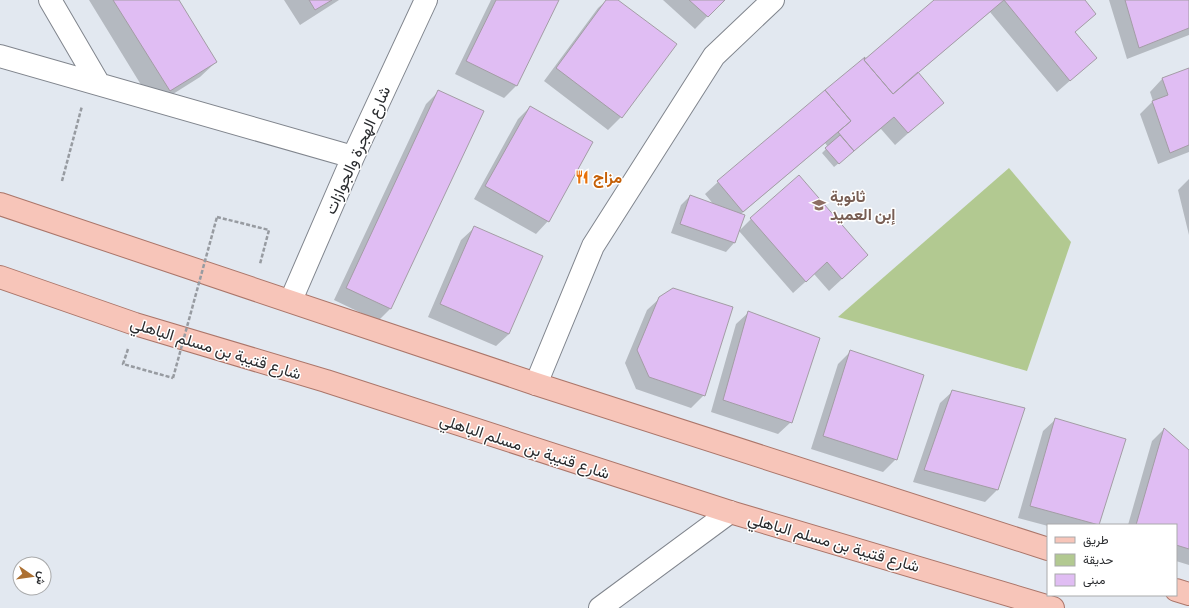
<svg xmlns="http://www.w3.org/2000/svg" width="1189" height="608" font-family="'Zilla Slab',Vazirmatn,serif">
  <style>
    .green { fill: #b2c991 }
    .shadow { fill: #0003 }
    .building { fill: #e0bdf3; stroke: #a39da5 }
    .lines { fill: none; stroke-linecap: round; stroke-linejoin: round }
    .minor-casing { stroke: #80858d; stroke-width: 24 }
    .primary-casing { stroke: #ab766a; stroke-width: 24 }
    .path { stroke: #979ba1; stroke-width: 2.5; stroke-dasharray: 4 2; stroke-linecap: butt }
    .minor { stroke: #fff; stroke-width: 22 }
    .primary { stroke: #f7c5b9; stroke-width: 22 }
    .path-bridge { stroke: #979ba1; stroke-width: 2.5; stroke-dasharray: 4 2; stroke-linecap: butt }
    .labels { text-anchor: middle; stroke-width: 3; stroke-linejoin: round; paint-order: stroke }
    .street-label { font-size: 16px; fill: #292b2e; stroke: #fff }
    .food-label { font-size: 16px; font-weight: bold; fill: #c56008; stroke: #fff; text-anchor: start }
    .education-label { font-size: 16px; font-weight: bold; fill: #785e54; stroke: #fff; text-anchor: start }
  </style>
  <rect width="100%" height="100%" fill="#e2e8f0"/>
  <path class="green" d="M1009,168l62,74 -44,129 -189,-54z"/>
  <path class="shadow" d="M89,0h89l38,62 -16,15 -46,29z
    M284,0h55l-39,25z
    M491,0h67l-42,86 -12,12 -49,-24z
    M607,0h9l59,44 -54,73 -13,13 -64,-49 54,-73z
    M663,0h60l-28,29z
    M936,0h147l12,14 -20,18 21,26 -39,34 -67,-80 -72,61 25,29 -48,43 -14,-16 -47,38 -12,-14 6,-6 -3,-4 -84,71 -7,29 -8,9 -55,-19 10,-28 9,-9 24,9 -9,-11 13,-12z
    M1109,0h80v35l-62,24z
    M1189,69v83l-31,12 -18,-50 13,-13 -3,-9 12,-13z
    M439,91l44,21 -93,197 -12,12 -44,-21 92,-196z
    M530,107l18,114 -12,13 -62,-35 44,-80z
    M1189,179v56l-11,-45z
    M751,219l104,48 -26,24 -15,-17 -21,19 -54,-62z
    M474,228l35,106 -13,12 -68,-29 33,-77z
    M660,298l44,97 -13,13 -55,-19 -11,-26 22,-53z
    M749,312l42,110 -13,12 -67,-22 25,-88z
    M850,352l46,107 -13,13 -72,-23 27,-85z
    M953,391l44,99 -12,12 -72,-20 27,-79z
    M1056,419l42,105 -1,1 -49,1 -30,-8 25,-87z
    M1164,429l25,22v114l-13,-4v-36h-48l24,-84z"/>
  <path class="building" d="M113,0h66l38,62 -47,29z
    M309,0h23l-17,10z
    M496,0h63l-42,86 -51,-25z
    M606,0h12l59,44 -55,74 -66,-50z
    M689,0h36l-17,17z
    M934,0h70l-111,94 -29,-34z
    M1004,0h81l11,14 -21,18 22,26 -27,23z
    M1125,0h64v28l-50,20z
    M865,57l-1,3 29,34 25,-22 26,31 -36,30 -14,-16 -40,34 -16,-19 13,-11 -26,-31z
    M1189,68v77l-19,8 -18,-52 16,-6 -6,-17z
    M438,90l46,21 -93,198 -45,-21z
    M825,90l26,31 -108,91 -26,-31z
    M530,106l63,36 -44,80 -64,-36z
    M840,135l14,16 -15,13 -14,-16z
    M799,175l69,80 -26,24 -15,-17 -21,20 -56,-64z
    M690,195l55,20 -10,28 -55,-19z
    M474,226l69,30 -34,78 -69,-30z
    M673,288l60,19 -28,89 -56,-19 -12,-27 22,-53z
    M748,311l72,27 -28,85 -69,-23z
    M850,350l74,25 -27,85 -74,-24z
    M952,390l73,18 -27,82 -74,-20z
    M1055,418l71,21 -27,86 -69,-19z
    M1164,428l25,22v99l-13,-4v-20h-40z"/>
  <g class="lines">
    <g class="minor-casing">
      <path id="minor" d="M50,0l49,84
        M0,56l353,101
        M291,300l62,-143 73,-157
        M536,384l57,-138 121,-190 59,-56
        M600,608l130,-96"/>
    </g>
    <g class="primary-casing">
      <path id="primary" d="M0,204l536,180 512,165
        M0,277l135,47 191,57 404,131 323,96
        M1176,590l13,4"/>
    </g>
    <path class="path" d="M62,181l20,-75
      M217,217l52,13 -9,34
      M128,349l-5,15 50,14"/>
    <use href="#minor" class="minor"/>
    <use href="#primary" class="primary"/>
    <path class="path-bridge" d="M173,378l44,-161"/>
  </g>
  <defs>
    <g id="restaurant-bare" transform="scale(1.08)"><path d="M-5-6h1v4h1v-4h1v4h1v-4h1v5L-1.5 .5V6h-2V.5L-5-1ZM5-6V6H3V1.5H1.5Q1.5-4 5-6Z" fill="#e8710a" stroke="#fff" stroke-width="2.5" paint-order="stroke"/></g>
    <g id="school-bare" transform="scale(1.08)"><path d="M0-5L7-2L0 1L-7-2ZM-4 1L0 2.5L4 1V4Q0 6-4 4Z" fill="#8d6e63" stroke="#fff" stroke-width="2.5" paint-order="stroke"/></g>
  </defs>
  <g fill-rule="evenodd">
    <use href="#restaurant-bare" x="582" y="177"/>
    <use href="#school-bare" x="819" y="205"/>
  </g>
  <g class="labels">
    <g class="street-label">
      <text transform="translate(357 150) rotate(-66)" y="6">شارع الهجرة والجوازات</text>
      <text transform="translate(216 348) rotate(17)" y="6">شارع قتيبة بن مسلم الباهلي</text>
      <text transform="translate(525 446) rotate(18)" y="6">شارع قتيبة بن مسلم الباهلي</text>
      <text transform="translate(834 542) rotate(16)" y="6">شارع قتيبة بن مسلم الباهلي</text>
    </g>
    <g class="food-label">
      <text x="593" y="183">مزاج</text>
    </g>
    <g class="education-label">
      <text x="830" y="202">ثانوية<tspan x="830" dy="18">إبن العميد</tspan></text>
    </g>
  </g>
  <rect x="1047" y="524" width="130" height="72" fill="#ffffff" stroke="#a9aaab"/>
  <rect x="1055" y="537" width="20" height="6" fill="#f7c5b9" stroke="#a9aaab"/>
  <text x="1083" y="544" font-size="12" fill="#292b2e">طريق</text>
  <rect x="1055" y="554" width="20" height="12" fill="#b2c991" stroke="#a9aaab"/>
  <text x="1083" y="564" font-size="12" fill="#292b2e">حديقة</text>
  <rect x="1055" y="574" width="20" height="12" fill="#e0bdf3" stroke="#a9aaab"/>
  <text x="1083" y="584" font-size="12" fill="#292b2e">مبنى</text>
  <g transform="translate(32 576) rotate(103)"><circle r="19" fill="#ffffff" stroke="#a9aaab"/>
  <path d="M0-3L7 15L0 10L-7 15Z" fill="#ac7032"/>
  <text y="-6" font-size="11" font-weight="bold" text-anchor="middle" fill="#292b2e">ش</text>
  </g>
</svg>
